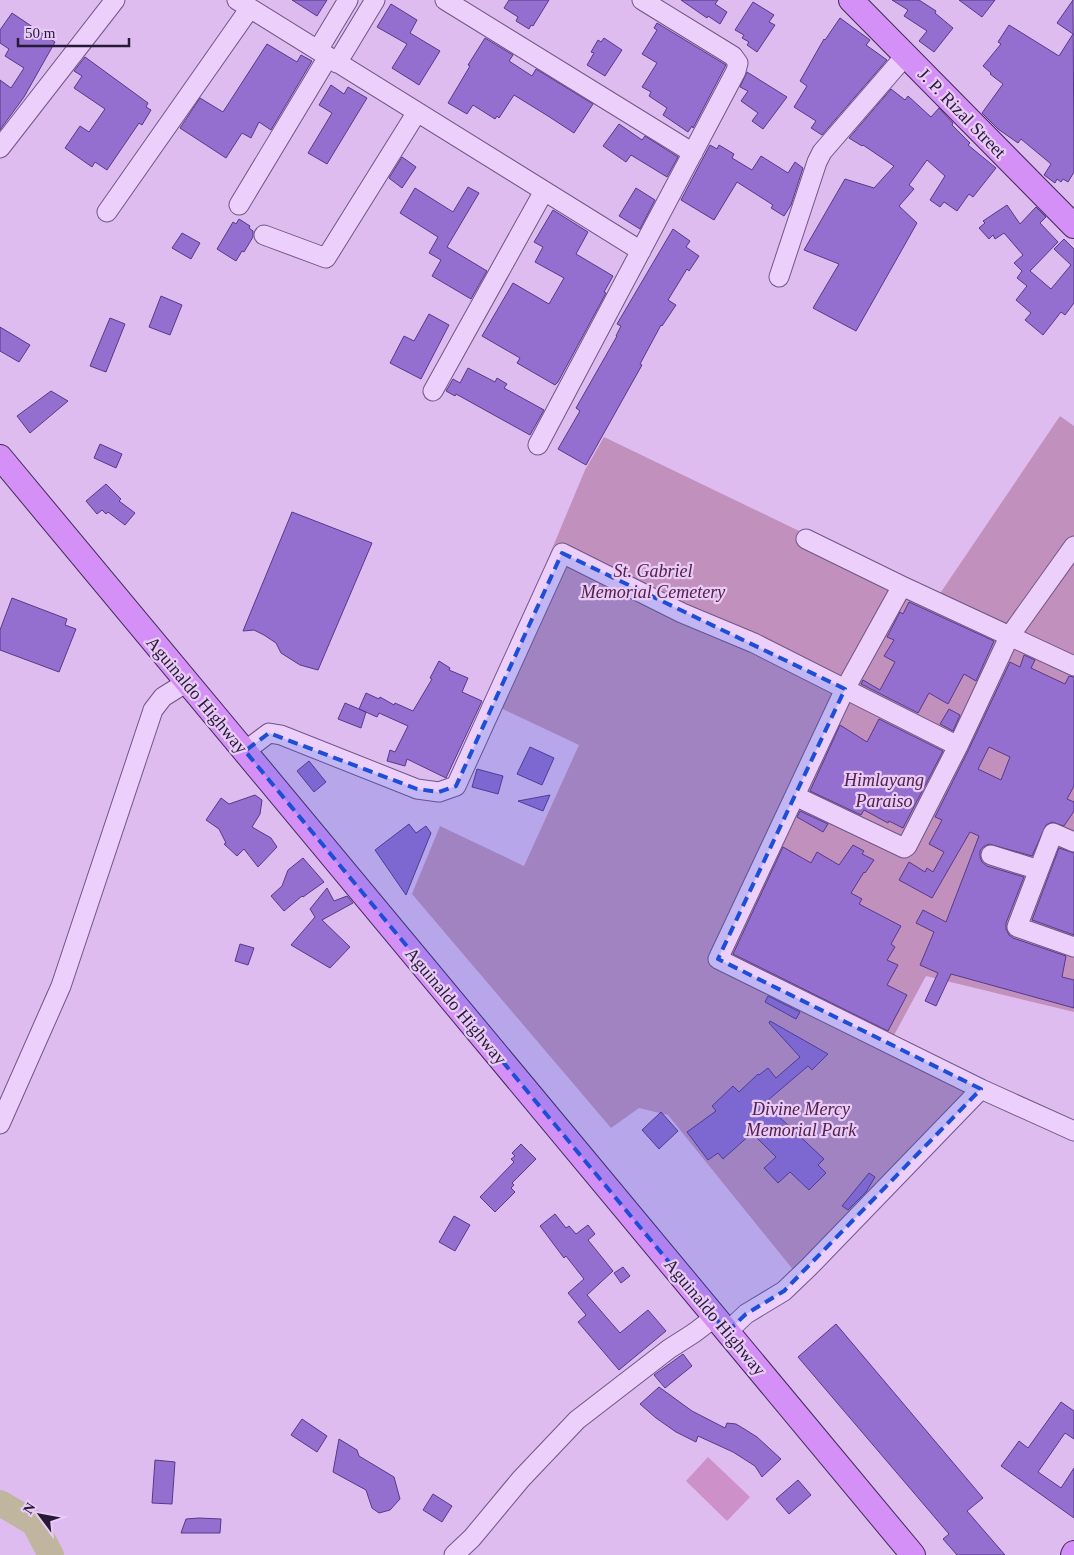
<svg xmlns="http://www.w3.org/2000/svg" width="1074" height="1555" font-family="Georgia,serif">
  <style>
    .green { fill: #ce90c8 }
    .cemetery { fill: #c290bd }
    .lines { fill: none; stroke-linecap: round; stroke-linejoin: round }
    .river { stroke: #c0b6a0; stroke-width: 26 }
    .building { fill: #956fd0; stroke: #573988; fill-rule: evenodd }
    .minor-casing { stroke: #6f5588; stroke-width: 21 }
    .major-casing { stroke: #3d2a55; stroke-width: 26 }
    .minor { stroke: #eccffa; stroke-width: 19 }
    .major { stroke: #d490f6; stroke-width: 24 }
    .marked { fill: #1d4ed8; fill-opacity: 0.2; stroke: #1d4ed8; stroke-width: 4; stroke-dasharray: 10 6; stroke-linejoin: round }
    .labels { text-anchor: middle; stroke-width: 4.5; stroke-linejoin: round; paint-order: stroke }
    .street-label { font-size: 18px; fill: #271a36; stroke: #e9cbf7 }
    .park-label { font-size: 18px; font-style: italic; fill: #542048; stroke: #e9cbf7 }
  </style>
  <rect width="100%" height="100%" fill="#dfbcf0"/>
  <path class="green" d="M708,1457l42,40 -23,24 -41,-40z"/>
  <path class="cemetery" d="M1060,416l14,10v586l-148,-36 -40,74 81,43 -172,179 -127,-157 -29,-7 -28,20 -199,-234 28,-68 84,40 55,-121 -91,-43 97,-232 19,-33 189,91 146,67z"/>
  <g class="lines">
    <path class="river" d="M0,1503l34,20 17,32"/>
  </g>
  <path class="building" d="M292,0h35l-10,16z
    M509,0h40l-16,26 -2,-1 -2,4 -13,-8 2,-4 -14,-9z
    M681,0h37l-3,4 12,8 -7,12 -12,-8 -1,2z
    M892,0h27l17,11 -1,2 18,15 -19,24 -15,-11 8,-10 -23,-15 4,-6z
    M959,0h36l-13,17z
    M1073,0l1,172 -6,10 -5,-3 -2,3 -4,-3 -2,4 -11,-8 7,-11 -30,-25 -3,4 -20,-14 -16,-16 21,-29 -13,-10 1,-1 -8,-7 18,-22 -3,-2 11,-17 50,31 14,-22 -16,-11z
    M753,2l21,13 -5,7 6,3 -18,27 -10,-7 2,-3 -7,-4 2,-3 -9,-5z
    M391,4l26,16 -7,13 30,18 -21,34 -27,-17 15,-24 -30,-17z
    M12,13l43,29 -31,55 -24,33v-50l11,8 13,-20 -19,-12 4,-7 -9,-6v-13z
    M840,18l30,22 -4,5 21,15 -65,75 -11,-7 5,-7 -22,-14 13,-21 -7,-5 24,-42 1,1z
    M657,23l69,42 -33,63 -1,-2 -4,6 -25,-17 4,-7 -18,-12 2,-4 -9,-5 15,-24 -15,-9 15,-24 -3,-2z
    M485,38l28,17 -4,6 23,15 4,-7 57,35 -19,29 -26,-17 -34,-21 -15,23 -2,-2 -2,3 -22,-14 -6,9 -19,-11 22,-37 -2,-1z
    M604,38l18,12 -17,26 -18,-11 7,-12 -3,-1 7,-12 3,2z
    M267,44l30,18 4,-7 11,6 -41,69 -12,-8 -8,16 -9,-5 -16,25 -46,-30 20,-30 23,14z
    M85,57l63,46 -2,4 5,3 -9,15 -3,-2 -32,47 -12,-8 -3,5 -27,-19 15,-22 9,6 16,-23 -31,-21 8,-12 -8,-5z
    M747,72l40,25 -24,32 -11,-8 6,-8 -17,-12 7,-10 -8,-4z
    M331,85l13,9 4,-7 19,11 -40,66 -19,-11 24,-40 -13,-8z
    M891,89l14,11 3,-4 23,21 8,-9 14,15 -1,2 18,18 -2,2 28,23 -23,29 -4,-3 -12,17 -13,-9 -4,5 -10,-7 15,-24 -18,-16 -18,25 5,4 -15,17 18,17 -61,108 -43,-23 26,-44 -35,-14 41,-71 29,9 20,-22 -31,-21 -1,1 -13,-8z
    M619,124l23,16 3,-4 33,21 -11,20 -36,-22 -5,7 -23,-16z
    M710,145l7,4 2,-4 15,9 -2,4 20,12 9,-14 27,17 7,-11 8,6 -12,37 -7,11 -13,-8 2,-3 -36,-23 -23,38 -33,-20z
    M402,157l14,10 -14,21 -13,-10z
    M468,187l11,6 -32,54 40,24 -16,28 -39,-23 9,-16 -12,-7 9,-16 -38,-24 15,-25 38,24z
    M636,188l19,12 -15,29 -21,-13z
    M1007,205l13,19 16,-17 10,10 -6,6 18,19 -28,29 21,18 20,-24 -17,-16 10,-10 10,10v54l-9,12 -4,-3 -18,23 -18,-15 6,-7 -15,-13 11,-14 -10,-8 5,-7 -8,-8 9,-8 -19,-22 -9,6 -2,-4 -4,4 -10,-11 6,-5 -2,-2z
    M553,210l35,22 -12,22 37,22 -9,16 2,1 -48,89 -3,3 -38,-22 3,-5 -38,-22 31,-53 36,21 15,-26 -29,-16 8,-15 -9,-5z
    M239,219l11,7 -1,2 4,3v6l-9,15 -2,-1 -6,10 -19,-12 16,-27 3,2z
    M673,229l17,12 -4,6 13,9 -10,15 -2,-2 -19,31 8,5 -14,21 -1,-1 -21,39 2,1 -56,100 -28,-16 22,-38 -4,-3 41,-72h-1l5,-10 -4,-2z
    M182,233l18,10 -9,16 -19,-11z
    M161,296l21,9 -12,30 -21,-8z
    M429,314l20,11 -28,54 -31,-16 14,-27 10,5z
    M110,318l15,6 -19,48 -16,-6z
    M0,327l30,18 -11,17 -19,-11z
    M468,368l27,14 2,-4 10,6 -3,4 40,22 -14,25 -74,-41 -1,2 -9,-5 7,-12 7,4z
    M51,391l17,10 -38,32 -13,-17z
    M100,444l22,10 -6,14 -22,-10z
    M106,484l15,15 -2,2 16,12 -10,12 -17,-13 -2,2 -4,-4 -5,4 -11,-13z
    M292,512l80,31 -54,127 -18,-5 -19,-12 -5,-10 -12,-8 -10,-5 -11,1z
    M12,598l55,21 -2,6 11,4 -17,43 -59,-22v-20z
    M909,602l85,39 -18,40 -12,-7 -16,30 -19,-11 -11,20 -57,-29 2,-4 17,10 15,-28 -11,-6 10,-16 -7,-3 13,-25 3,2z
    M1024,655l11,5 -4,8 34,16 4,-8 5,1v109l-7,13 7,3v9l-10,15 -12,-4 -6,3 -14,31 -43,-12 -6,3 -3,4v6l2,5 5,4 37,11 -18,46v6l3,6 4,3 53,18 -4,21 12,3v28l-123,-34 -15,32 -11,-5 13,-28 -18,-8 14,-33 -18,-9 7,-13 23,12 33,-86 -9,-4 -38,66 -33,-18 10,-18 16,10 2,-4 6,4 11,-20 -15,-8 13,-24 -7,-3 33,-66 42,-89 10,5zM989,747l21,10 -9,23 -23,-11z
    M439,661l11,7 -1,2 19,8 -6,14 20,9 -36,77 -39,-19 -2,7 -18,-5 3,-11 5,2 13,-26 -29,-13 -2,4 -18,-8 7,-16 13,6 1,-2 14,8 1,-2 18,8 19,-32 -2,-1z
    M345,703l21,9 -5,16 -23,-9z
    M949,709l11,6 -7,16 -13,-7z
    M879,719l64,32 -40,77 -14,-7 -1,2 -24,-13 -3,5 -51,-24 30,-66 27,17z
    M530,747l24,11 -12,27 -25,-11z
    M309,761l17,21 -12,10 -17,-21z
    M477,769l26,7 -5,18 -26,-7z
    M255,795l7,5 -2,14 -8,13 19,11 6,9 -19,20 -14,-18 -7,7 -13,-12 2,-1 -7,-14 -13,-9 15,-22 8,6z
    M550,795l-7,16 -25,-10z
    M800,811l28,13 -5,8 -26,-15z
    M409,824l7,9 10,-7 5,7 -25,62 -31,-45z
    M853,845l11,6 -2,3 12,6 -9,13 -1,-1 -13,21 11,6 -3,5 42,22 -10,18 4,3 -8,13 11,5 -11,20 20,10 -19,36 -155,-77 50,-107 28,16 6,-11 22,13z
    M1059,848l15,5v82l-42,-15z
    M303,858l21,24 -21,15 -1,-1 -18,15 -13,-15 11,-10 6,-16z
    M327,888l7,13 13,-5 6,7 -31,17 28,27 -20,21 -39,-23 24,-28 -5,-8z
    M240,944l14,4 -6,17 -13,-4z
    M768,996l32,16 -4,7 -31,-17z
    M770,1021l58,33 -16,16 -4,-4 -41,35 9,9 -2,2 50,47 -6,6 8,8 -17,17 -19,-18 -12,11 -14,-15 12,-11 -24,-24 -29,26 -5,-6 -10,7 -21,-28 29,-21 -4,-5 21,-20 6,6 19,-18 1,1 9,-7 8,10 24,-21 -31,-34z
    M661,1112l17,19 -19,18 -17,-19z
    M521,1144l15,15 -24,24 2,2 -3,3 4,4 -20,20 -15,-15 34,-35 -3,-3 4,-3 -3,-3z
    M869,1173l6,4 -9,15 -18,18 -6,-4z
    M555,1214l11,14 3,-2 7,8 12,-9 7,9 -7,6 25,31 -26,24 33,38 28,-23 18,21 -47,39 -41,-48 8,-7 -18,-22 16,-14 -18,-23 -2,2 -24,-32z
    M454,1216l16,9 -15,26 -16,-9z
    M623,1267l7,9 -9,7 -7,-10z
    M836,1324l147,174 -16,13 38,44h-48l-14,-16 6,-5 -151,-177z
    M683,1354l9,12 -27,22 -11,-13z
    M659,1387l33,24 33,17 2,-5 9,1 10,6 11,7 24,22 -19,18 -7,-11 -22,-14 -35,-16 -2,6 -20,-10 -20,-14 -16,-14z
    M1061,1402l13,9v28l-9,-6 -27,39 23,16 13,-20v50l-73,-52 18,-25 9,7z
    M302,1419l25,17 -10,16 -26,-17z
    M339,1439l18,11 2,6 35,21 6,22 -10,11 -11,3 -7,-5 -6,-18 -33,-18z
    M155,1460l20,2 -3,42 -20,-1z
    M798,1480l13,15 -22,19 -13,-15z
    M433,1494l19,12 -10,16 -19,-12z
    M199,1518l22,1 -1,14h-39l5,-14z"/>
  <g class="lines">
    <g class="minor-casing">
      <path id="minor" d="M237,0l404,251
        M445,0l248,153
        M318,50l30,-50
        M337,63l38,-63
        M0,148l115,-148
        M239,205l89,-148
        M107,212l143,-204
        M264,235l62,23 91,-146
        M779,277l38,-115 5,-10 84,-97
        M433,391l111,-200
        M538,445l198,-374 2,-8 -5,-7 -91,-56
        M806,539l96,47 172,80
        M902,586l-57,103 -127,270 263,130 93,42
        M245,751l24,-18 12,2 136,54 22,3 17,-6 106,-233 120,60 72,30 204,103
        M795,796l109,52 3,-2 51,-100 51,-109 65,-91
        M1074,842l-21,-9 -36,94 57,20
        M991,855l48,15
        M0,1124l61,-138 92,-276 10,-13 24,-15
        M727,1332l19,-18 38,-23 25,-24 172,-178
        M454,1555l18,-17 49,-59 56,-59 92,-71 25,-16 21,-16"/>
    </g>
    <g class="major-casing">
      <path id="major" d="M851,0l223,226
        M0,457l913,1098
        M1073,1555l1,-2"/>
    </g>
    <use href="#minor" class="minor"/>
    <use href="#major" class="major"/>
  </g>
  <path class="marked" d="M562,553l283,136 -127,270 263,130 -197,202 -38,23 -19,18 -482,-581 24,-18 148,56 22,3 17,-6z"/>
  <g class="labels">
    <g class="street-label">
      <text transform="translate(962 113) rotate(46)" y="6">J. P. Rizal Street</text>
      <text transform="translate(197 695) rotate(50)" y="6">Aguinaldo Highway</text>
      <text transform="translate(456 1006) rotate(50)" y="6">Aguinaldo Highway</text>
      <text transform="translate(715 1317) rotate(50)" y="6">Aguinaldo Highway</text>
    </g>
    <g class="park-label">
      <text x="653" y="577">St. Gabriel<tspan x="653" dy="21">Memorial Cemetery</tspan></text>
      <text x="884" y="786">Himlayang<tspan x="884" dy="21">Paraiso</tspan></text>
      <text x="801" y="1115">Divine Mercy<tspan x="801" dy="21">Memorial Park</tspan></text>
    </g>
  </g>
  <g transform="translate(40 1515) rotate(302)" stroke="#e9cbf7" stroke-width="4" paint-order="stroke">
  <path d="M0-4L9 19L0 12L-9 19Z" fill="#271a36"/>
  <text y="-8" font-size="14" font-weight="bold" text-anchor="middle" fill="#271a36">N</text>
  </g>
  <path d="M18 38v8h111v-8" fill="none" stroke="#271a36" stroke-width="2.5"/>
  <text x="25" y="38" font-size="15" fill="#271a36" stroke="#e9cbf7" stroke-width="4" paint-order="stroke">50 m</text>
</svg>
